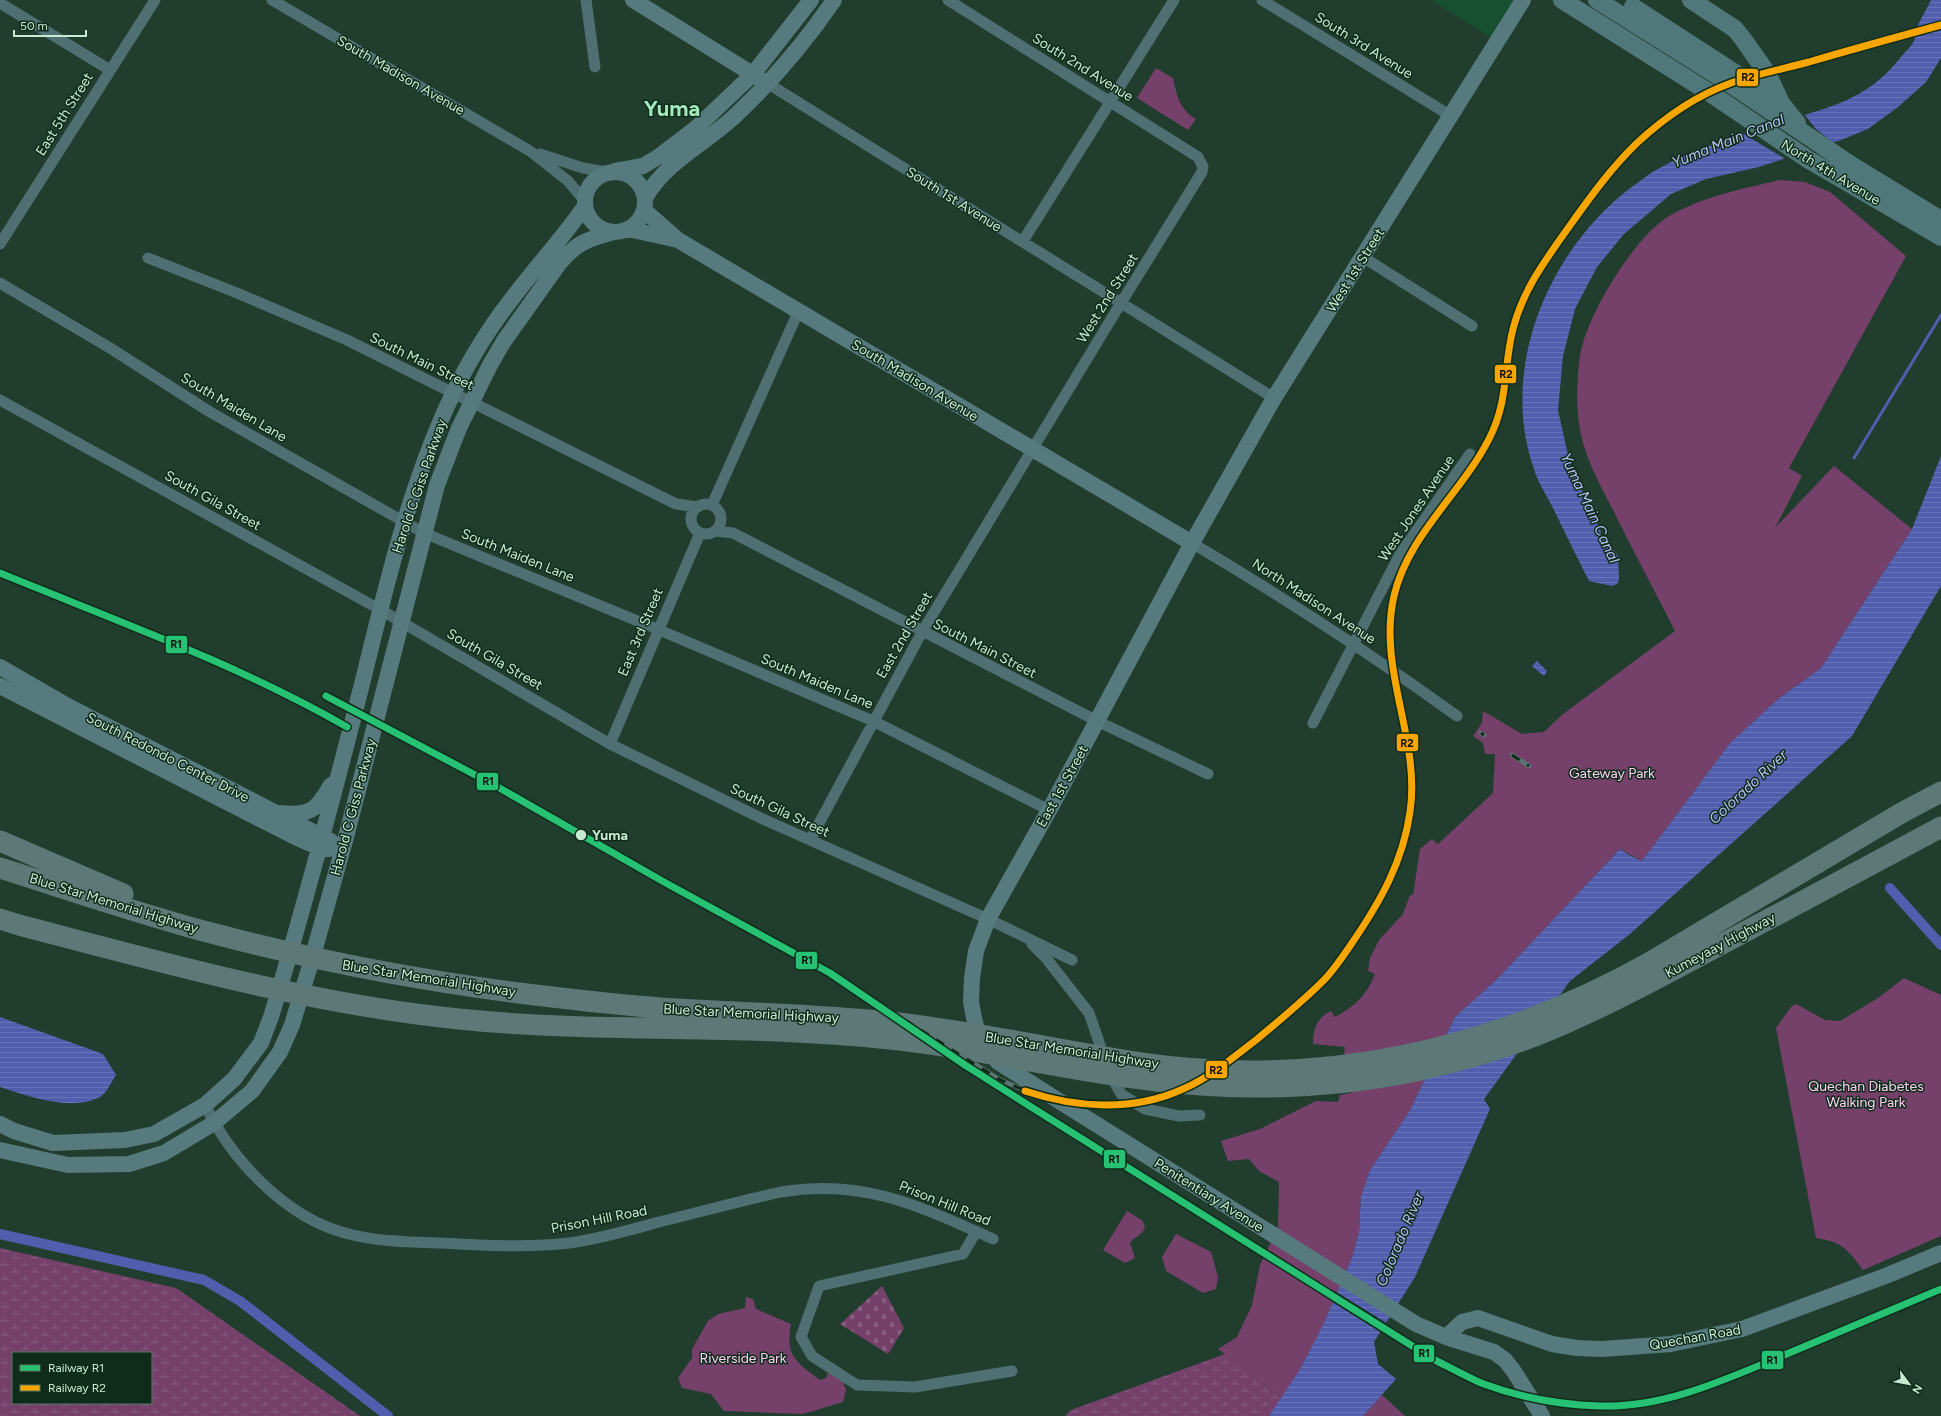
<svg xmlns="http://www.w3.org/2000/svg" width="1941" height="1416" font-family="Figtree,sans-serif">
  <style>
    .built { fill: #165030 }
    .green { fill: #75416b }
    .wetland { fill: url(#wetland-marsh); fill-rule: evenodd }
    .cemetery { fill: url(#cemetery-stones) }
    .water { fill: url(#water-rules) }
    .pier { fill: #213d2d }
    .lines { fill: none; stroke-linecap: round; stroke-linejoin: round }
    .stream { stroke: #515eae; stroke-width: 3 }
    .canal { stroke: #515eae; stroke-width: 10 }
    .street { stroke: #4f6f73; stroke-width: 11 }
    .secondary { stroke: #577a7f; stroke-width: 16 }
    .primary { stroke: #507779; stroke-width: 18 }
    .highway { stroke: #5c7877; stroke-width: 21 }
    .rail-casing { stroke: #5b7573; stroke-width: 4.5 }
    .rail { stroke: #0f2c1b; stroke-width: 3; stroke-dasharray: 9; stroke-linecap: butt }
    .rail-1-casing { stroke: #0f2c1b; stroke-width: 10 }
    .rail-2-casing { stroke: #0f2c1b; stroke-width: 10 }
    .rail-1 { stroke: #26c172; stroke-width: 7 }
    .rail-2 { stroke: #f7a600; stroke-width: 7 }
    .stop-dot { fill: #c8ead2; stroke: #0f2c1b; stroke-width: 1.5 }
    .labels { text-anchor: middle; stroke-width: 3; stroke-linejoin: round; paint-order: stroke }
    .street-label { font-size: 14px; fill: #c8ead2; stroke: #0f2c1b }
    .park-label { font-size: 14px; fill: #fed1f3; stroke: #0f2c1b }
    .stop-label { font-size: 14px; font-weight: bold; fill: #c8ead2; stroke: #0f2c1b; text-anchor: start }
    .water-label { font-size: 15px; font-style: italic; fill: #b8c2f2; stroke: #0f2c1b }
    .town-label { font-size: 22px; font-weight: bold; fill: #a2e9ba; stroke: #0f2c1b }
    .line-badge { stroke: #0f2c1b; stroke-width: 1.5 }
    .pale-badge-label { font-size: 11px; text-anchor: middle; font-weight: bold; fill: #111 }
  </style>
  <defs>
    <pattern id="wetland-marsh" width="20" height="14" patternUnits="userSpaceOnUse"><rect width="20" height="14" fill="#75416b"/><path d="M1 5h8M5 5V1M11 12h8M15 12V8" fill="none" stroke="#875d7f"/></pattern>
    <pattern id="cemetery-stones" width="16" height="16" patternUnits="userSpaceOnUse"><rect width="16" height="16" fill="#75416b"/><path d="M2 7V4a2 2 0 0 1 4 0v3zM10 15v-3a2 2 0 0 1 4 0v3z" fill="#875d7f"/></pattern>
    <pattern id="water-rules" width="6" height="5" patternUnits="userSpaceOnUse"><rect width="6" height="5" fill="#515eae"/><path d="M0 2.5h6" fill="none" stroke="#6975b8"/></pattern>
  </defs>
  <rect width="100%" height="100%" fill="#213d2d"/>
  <path class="built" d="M1431,0h92l-26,41z"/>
  <path class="green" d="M1156,68l17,10c4,18 7,32 23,41l-8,11 -51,-32z
    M1780,180l25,2 25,10 76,64 -117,212 13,8 -27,52 59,-62 78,63 -91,139 -43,31 -48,44 -88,118 -22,-12 -123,130 -42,38 -46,95 -39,58 -9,26 -2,35 -6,24 -29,68 -25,48 -17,27 -64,-49 19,-12 15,-32 8,-40 18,-38 1,-45 -20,-11 -10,-12 -21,2 -7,-20 39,-12 56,-28 22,1 2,-7 11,-2 8,-8v-26l-15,-5 1,-7 -32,-3c0,-16 4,-26 18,-33l4,6c19,-10 32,-22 40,-43l-7,-3 2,-13 9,-18 24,-26 7,-19h3l7,-46 12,-10 6,5 55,-51 2,-39h-10l-2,-11 -10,-7 9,-13 1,-12 39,23 22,-2 19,-18 112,-83c-20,-40 -42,-80 -62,-121 -14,-27 -30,-56 -34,-86 -3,-19 -2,-54 2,-73 8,-39 55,-117 90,-136 34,-19 71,-26 109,-35z
    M1904,978l37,17v241l-78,34c-16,-21 -20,-28 -47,-32l-40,-210 15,-21 5,-3 29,16 15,1 38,-23z
    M1127,1211l16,10 2,7c-6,10 -10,8 -15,15l5,15 -10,5 -22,-13z
    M1176,1234l35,18 7,25 -2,12 -13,4 -37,-22 -4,-14z
    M746,1297l7,2 3,10 35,15c-6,32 5,38 29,56l6,-2 3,-8 12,7 5,13 -3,12 -40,12 -79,-3 -13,-17 -29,-6 -4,-10 14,-20v-9l16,-28 10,-7 27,-6z
    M1381,1394l24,22h-42z"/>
  <path class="wetland" d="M0,1248l176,40 184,128h-360zM13,1353h138v50h-138z
    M1225,1354l57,44 -13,18h-204l6,-6z"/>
  <path class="cemetery" d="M882,1286l22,42 -16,26 -48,-30z"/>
  <path class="water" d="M1931,0h10v58l-15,24 -28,25 -30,22 -27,11 -82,27 -53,12 -35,15 -47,40 -27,33 -22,42 -12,47 -5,54 12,54 34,75 14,17 1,24 -2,4 -5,2 -23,-5c-12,-24 -24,-48 -36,-73 -6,-12 -14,-24 -18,-36 -38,-102 14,-224 98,-286 8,-5 15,-12 23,-16 32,-18 69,-30 103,-42 56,-18 103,-21 142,-71 4,-5 10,-10 13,-16 2,-5 2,-11 4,-16 4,-8 9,-17 13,-25z
    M1941,456v130l-89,150 -222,198 -60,47 -86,118 6,10 -75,168 -41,65 4,22 18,15 -33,37h-94l30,-45 25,-48 29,-68 6,-24 2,-35 9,-26 39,-58 46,-95 42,-38 123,-130 9,6 13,6 88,-118 48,-44 43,-31 91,-139z
    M1537,661l10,10 -3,5 -12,-10z
    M0,1017l103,37 13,21c-4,6 -10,19 -16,22 -29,15 -72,-1 -100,-10z"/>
  <path class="pier" d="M1804,114l12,15 19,15 -48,16 -45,-27z
    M1335,1291l53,33 -6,9 -51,-32z"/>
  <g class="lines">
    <path class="stream" d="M1854,458l87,-143"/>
    <path class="canal" d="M1890,888l51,57
      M0,1234l204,46 36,21 148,115"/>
    <path class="street" d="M272,0l258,151 38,30 16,19
      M586,0l9,67
      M1262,0l189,116
      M0,3l110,67
      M767,83l507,315
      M540,154l43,14 24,4
      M1023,241l151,-241
      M0,244l155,-244
      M1363,257l109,69
      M148,258l89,35 110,47 329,164 22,3
      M0,283l110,65 100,64 214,121 233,96 216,92 176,89
      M0,400l381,210 229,134 155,76 223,99 84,41
      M691 519a15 15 0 1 1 30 0a15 15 0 1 1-30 0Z
      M712,505l87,-195
      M716,531l17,2 364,188 111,53
      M1192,543c91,54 179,111 265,173
      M1313,723l86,-167 71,-102
      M610,744l90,-211
      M810,840l112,-208 191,-316 89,-144 1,-5 -5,-10 -250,-157
      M1032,944l14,14 43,55 21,61 11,20 24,15 34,7 21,-1
      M205,1105c26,54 80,112 140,128 32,9 64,9 96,10 42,2 85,5 128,0 30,-4 61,-13 90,-21 41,-10 81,-21 122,-30 83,-14 138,14 212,47
      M976,1232l-13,22 -144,32 -18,51 11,19 45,29 58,2 97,-16"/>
    <path class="secondary" d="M633,0l129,80
      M1523,0l-249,398 -82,145 -140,262 -64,114 -12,32 -4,27 -1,24 4,21 6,17 17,22 61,39 357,223 30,13 48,15 11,8 8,10 29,46
      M615,171l28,-5 15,-9 38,-29 57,-54 58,-74
      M585 202a30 30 0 1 1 60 0a30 30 0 1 1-60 0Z
      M645,198c21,-37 62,-55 92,-84 36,-34 69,-73 97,-114
      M644,210l34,30 514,303
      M628,229l50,11
      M0,667l64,37 267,137
      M0,686l297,152 23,10 9,1
      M281,813c29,3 36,-3 50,-28
      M0,1124l14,7 39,12 72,-3 29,-6 51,-29 29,-26 27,-36 10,-26c33,-109 62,-219 90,-329 22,-89 43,-181 79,-266 18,-42 43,-86 71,-122 24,-32 51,-61 74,-94
      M0,1150l68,15 61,-1 35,-11 50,-30 38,-32 28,-39 12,-27 20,-66 34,-122 91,-352 22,-57 31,-63 14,-24 54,-76c18,-22 29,-26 56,-33
      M1446,1337l16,-15 16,-4 74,26 25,4 25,1 69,-5 71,-15 146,-54 53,-22"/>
    <path class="primary" d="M1562,0l148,93 99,67 132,77
      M1597,0l132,83 122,82 90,55
      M1691,0l44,29 8,10 24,34 14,30 16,20
      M1633,7l148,96"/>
    <path class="highway" d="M0,841l123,53
      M0,868c73,23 145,48 219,67 103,27 209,47 316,60 42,5 84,10 126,13 76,5 153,6 229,14 84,9 167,28 251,41 178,26 349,-12 506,-99l256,-152 38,-20
      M0,919l19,6c145,38 291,79 440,94 143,15 288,4 431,20 89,9 177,32 267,42 86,10 173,8 259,-10 55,-12 110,-29 161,-53 49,-22 96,-48 143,-73 74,-39 147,-78 221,-118"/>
    <g class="rail-casing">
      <path id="rail" d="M326,696l170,90 168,96 166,91 35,23
        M1481,733l3,2
        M1512,755l17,11
        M860,992l137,86c37,18 85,33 127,27 57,-9 93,-34 137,-69 21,-17 43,-35 62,-55 11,-11 20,-25 29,-39 27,-39 49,-78 58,-126 13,-73 -33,-146 -17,-219 15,-64 71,-104 98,-161 17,-37 12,-74 23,-112 10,-35 30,-64 52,-93 18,-24 35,-49 55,-71 20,-22 43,-44 69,-58 31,-18 66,-26 101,-35 50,-14 100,-28 150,-42"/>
    </g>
    <use href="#rail" class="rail"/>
    <g class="rail-1-casing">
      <path id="rail-1" d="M0,573c117,48 237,91 347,154
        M326,696l170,90 168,96 166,91 135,92 63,40 405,254c16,8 32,17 48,24 37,14 80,22 119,23 64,2 124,-26 182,-50 53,-22 106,-45 159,-67"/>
    </g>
    <g class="rail-2-casing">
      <path id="rail-2" d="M1025,1091c51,17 108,21 158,-2 27,-12 50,-31 73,-49 23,-19 46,-38 67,-59 11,-11 20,-25 29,-38 28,-41 51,-81 58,-131 11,-72 -33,-143 -16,-216 14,-61 67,-102 95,-157 20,-39 14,-71 24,-110 10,-40 34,-71 58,-105 20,-28 41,-57 66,-81 28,-26 58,-47 94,-60 25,-9 52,-14 78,-21 44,-13 88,-25 132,-37"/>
    </g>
    <use href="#rail-1" class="rail-1"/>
    <use href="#rail-2" class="rail-2"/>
  </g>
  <circle class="stop-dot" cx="581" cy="835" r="6"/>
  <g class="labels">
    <g class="street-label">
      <text transform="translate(1364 45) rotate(32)" y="5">South 3rd Avenue</text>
      <text transform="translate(1083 67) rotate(32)" y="5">South 2nd Avenue</text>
      <text transform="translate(401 75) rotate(30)" y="5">South Madison Avenue</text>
      <text transform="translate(64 114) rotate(-58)" y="5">East 5th Street</text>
      <text transform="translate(1831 172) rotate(31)" y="5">North 4th Avenue</text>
      <text transform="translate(954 199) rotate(32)" y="5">South 1st Avenue</text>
      <text transform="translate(1355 270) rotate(-58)" y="5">West 1st Street</text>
      <text transform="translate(1107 298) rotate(-58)" y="5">West 2nd Street</text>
      <text transform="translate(422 361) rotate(26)" y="5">South Main Street</text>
      <text transform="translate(915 380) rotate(31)" y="5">South Madison Avenue</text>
      <text transform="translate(234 407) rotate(31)" y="5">South Maiden Lane</text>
      <text transform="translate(419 486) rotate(-71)" y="5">Harold C Giss Parkway</text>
      <text transform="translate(213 500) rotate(29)" y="5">South Gila Street</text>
      <text transform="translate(1416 508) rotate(-56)" y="5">West Jones Avenue</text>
      <text transform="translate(518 555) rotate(22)" y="5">South Maiden Lane</text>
      <text transform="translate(1314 601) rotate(33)" y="5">North Madison Avenue</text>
      <text transform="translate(640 632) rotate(-67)" y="5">East 3rd Street</text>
      <text transform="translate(904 635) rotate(-60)" y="5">East 2nd Street</text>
      <text transform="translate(985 648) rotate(27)" y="5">South Main Street</text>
      <text transform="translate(495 659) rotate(30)" y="5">South Gila Street</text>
      <text transform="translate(817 681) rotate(23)" y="5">South Maiden Lane</text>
      <text transform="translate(168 757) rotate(27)" y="5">South Redondo Center Drive</text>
      <text transform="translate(1062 786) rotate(-61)" y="5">East 1st Street</text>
      <text transform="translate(353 807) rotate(-75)" y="5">Harold C Giss Parkway</text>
      <text transform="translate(780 810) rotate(25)" y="5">South Gila Street</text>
      <text transform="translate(114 903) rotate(17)" y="5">Blue Star Memorial Highway</text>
      <text transform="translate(1720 945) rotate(-28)" y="5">Kumeyaay Highway</text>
      <text transform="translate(429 978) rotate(9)" y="5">Blue Star Memorial Highway</text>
      <text transform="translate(751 1013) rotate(3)" y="5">Blue Star Memorial Highway</text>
      <text transform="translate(1072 1050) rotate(9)" y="5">Blue Star Memorial Highway</text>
      <text transform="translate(1209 1195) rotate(32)" y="5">Penitentiary Avenue</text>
      <text transform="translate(945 1203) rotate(22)" y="5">Prison Hill Road</text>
      <text transform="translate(599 1219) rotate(-11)" y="5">Prison Hill Road</text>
      <text transform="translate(1695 1337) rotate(-10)" y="5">Quechan Road</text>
    </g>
    <g class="park-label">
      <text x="1612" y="778">Gateway Park</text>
      <text x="1866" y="1091">Quechan Diabetes<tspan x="1866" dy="16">Walking Park</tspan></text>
      <text x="743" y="1363">Riverside Park</text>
    </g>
    <g class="stop-label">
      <text x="592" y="840">Yuma</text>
    </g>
    <g class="water-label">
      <text transform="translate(1728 141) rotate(-22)" y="5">Yuma Main Canal</text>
      <text transform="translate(1590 508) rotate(65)" y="5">Yuma Main Canal</text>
      <text transform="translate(1748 787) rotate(-43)" y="5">Colorado River</text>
      <text transform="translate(1400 1239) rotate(-67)" y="5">Colorado River</text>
    </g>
    <g class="town-label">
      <text x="672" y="116">Yuma</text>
    </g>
  </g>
  <g class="line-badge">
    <rect x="1736" y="68" width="23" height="19" rx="4" fill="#f7a600"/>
    <rect x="1494" y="364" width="23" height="20" rx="4" fill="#f7a600"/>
    <rect x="165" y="635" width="23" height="19" rx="4" fill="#26c172"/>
    <rect x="1396" y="733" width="23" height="19" rx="4" fill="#f7a600"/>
    <rect x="476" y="772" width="23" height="19" rx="4" fill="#26c172"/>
    <rect x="795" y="951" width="23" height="19" rx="4" fill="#26c172"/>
    <rect x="1205" y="1060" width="23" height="19" rx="4" fill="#f7a600"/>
    <rect x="1103" y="1149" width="23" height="20" rx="4" fill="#26c172"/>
    <rect x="1413" y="1344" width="22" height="19" rx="4" fill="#26c172"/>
    <rect x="1761" y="1350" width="23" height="20" rx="4" fill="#26c172"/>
  </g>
  <g class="pale-badge-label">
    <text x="1748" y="81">R2</text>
    <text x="1506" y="378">R2</text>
    <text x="176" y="648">R1</text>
    <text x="1407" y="747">R2</text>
    <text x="488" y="785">R1</text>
    <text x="807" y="964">R1</text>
    <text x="1216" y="1074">R2</text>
    <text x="1114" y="1163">R1</text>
    <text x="1424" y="1357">R1</text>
    <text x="1772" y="1364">R1</text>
  </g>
  <rect x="12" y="1352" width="140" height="52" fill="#0f2c1b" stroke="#597864"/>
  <rect x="20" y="1365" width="20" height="6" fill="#26c172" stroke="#597864"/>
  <text x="48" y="1372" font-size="12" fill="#c8ead2">Railway R1</text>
  <rect x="20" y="1385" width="20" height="6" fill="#f7a600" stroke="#597864"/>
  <text x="48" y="1392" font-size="12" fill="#c8ead2">Railway R2</text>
  <g transform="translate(1909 1384) rotate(122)" stroke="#0f2c1b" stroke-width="3" paint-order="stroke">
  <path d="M0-3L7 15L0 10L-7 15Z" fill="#c8ead2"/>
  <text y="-6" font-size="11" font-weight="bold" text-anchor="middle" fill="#c8ead2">N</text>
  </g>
  <path d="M14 30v6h72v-6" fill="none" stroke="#c8ead2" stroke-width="2"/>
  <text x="20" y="30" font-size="12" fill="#c8ead2" stroke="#0f2c1b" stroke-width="3" paint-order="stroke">50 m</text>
</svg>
